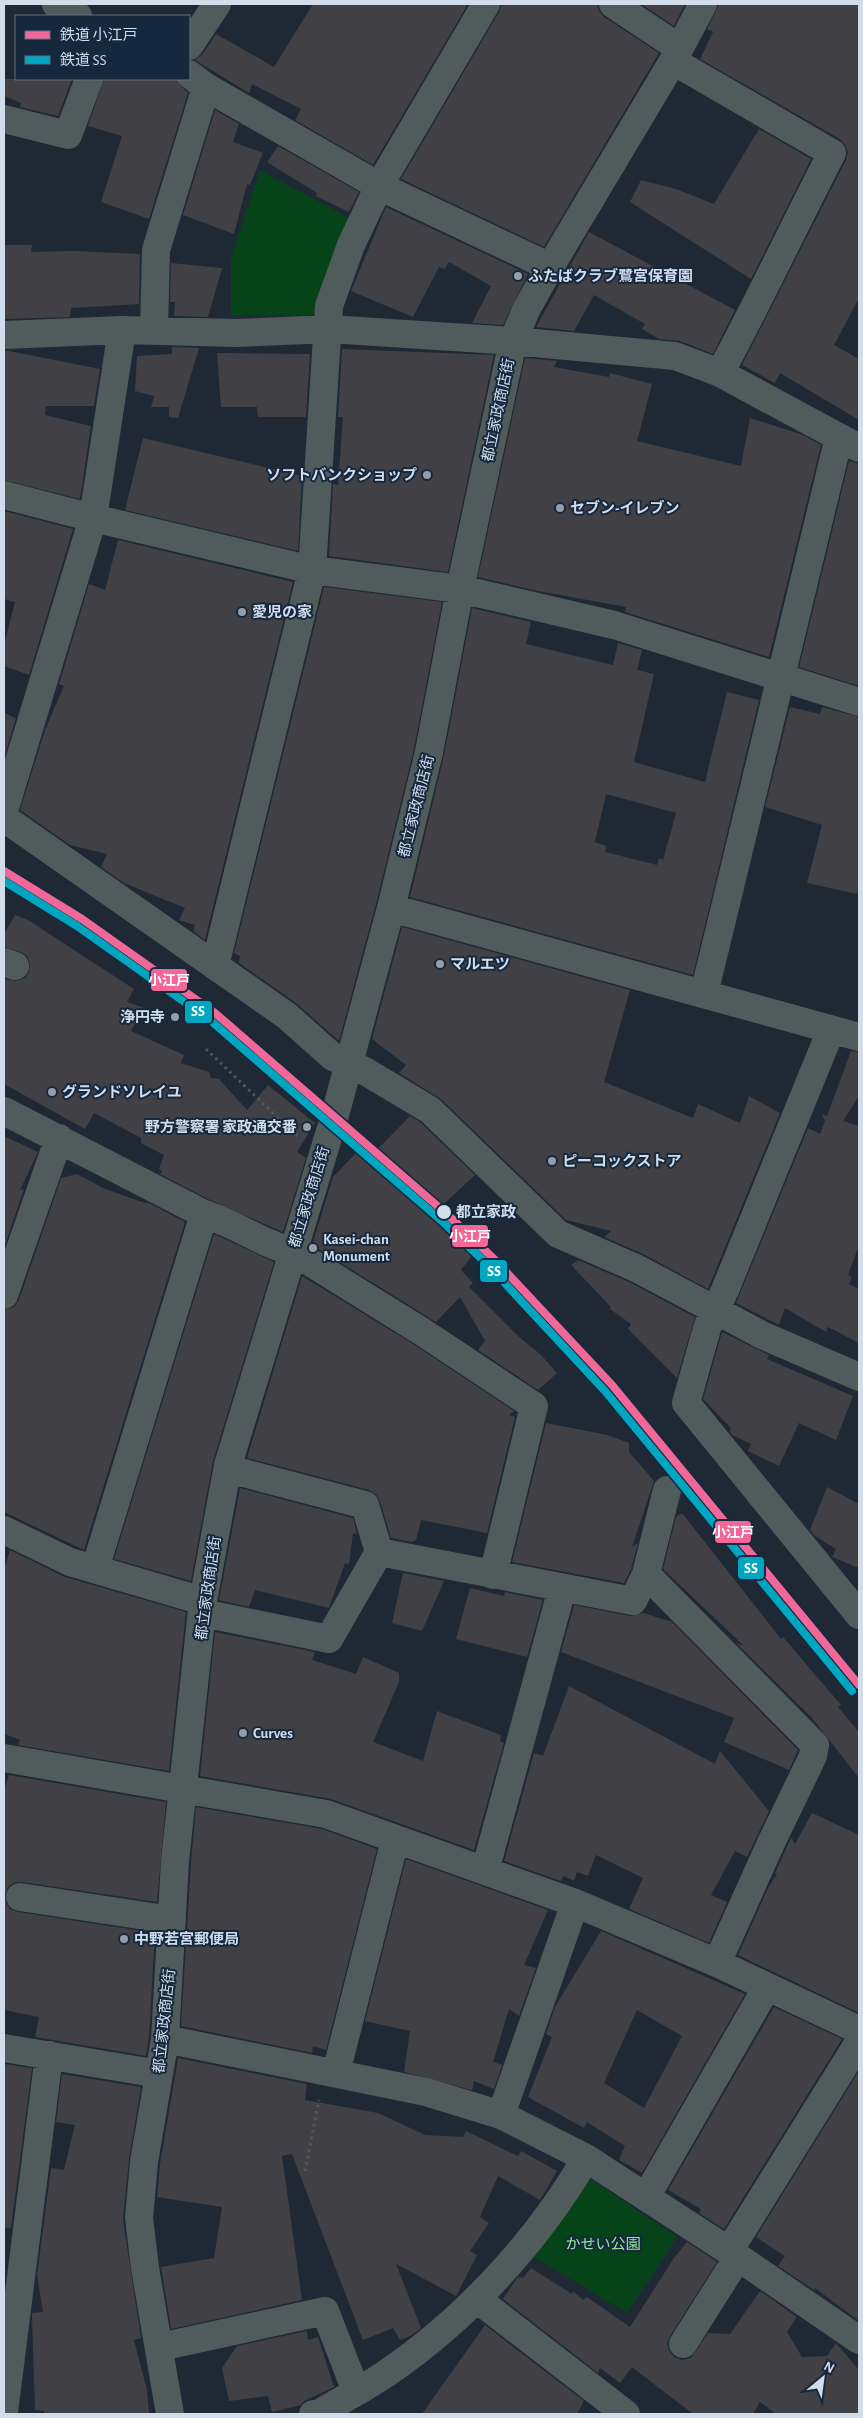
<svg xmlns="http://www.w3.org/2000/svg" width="863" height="2418" font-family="'Alegreya Sans','Noto Sans JP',sans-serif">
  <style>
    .green { fill: #064318 }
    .building { fill: #414045; fill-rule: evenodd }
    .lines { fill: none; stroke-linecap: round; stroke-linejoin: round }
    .path { stroke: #4f595b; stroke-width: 3; stroke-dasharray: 2.5 4; stroke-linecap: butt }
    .minor { stroke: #505c5c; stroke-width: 28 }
    .rail-1-casing { stroke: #16283e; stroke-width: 11 }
    .rail-2-casing { stroke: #16283e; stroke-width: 11 }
    .rail-1 { stroke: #f16898; stroke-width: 8 }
    .rail-2 { stroke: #00a6bf; stroke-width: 8 }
    .poi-dot { fill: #939eab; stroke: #16283e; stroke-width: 2 }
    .stop-dot { fill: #d1ddeb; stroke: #16283e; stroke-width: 2 }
    .labels { text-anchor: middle; stroke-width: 4; stroke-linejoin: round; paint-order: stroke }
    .poi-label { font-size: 15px; font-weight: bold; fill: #d1ddeb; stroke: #16283e; text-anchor: start }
    .street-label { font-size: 15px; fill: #d1ddeb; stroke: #16283e }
    .stop-label { font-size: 15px; font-weight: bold; fill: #d1ddeb; stroke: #16283e; text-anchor: start }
    .park-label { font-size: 15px; fill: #90ed99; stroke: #16283e }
    .line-badge { stroke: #16283e; stroke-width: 2 }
    .badge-label { font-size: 14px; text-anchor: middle; font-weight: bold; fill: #fff }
  </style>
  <rect width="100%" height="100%" fill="#1f2935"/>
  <path class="green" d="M260,170l91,49 -38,96 -82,1v-59z
    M587,2177l90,60 -50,76 -96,-58z"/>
  <path class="building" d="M313,4h155l-95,161 -78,-45 6,-11 -49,-25 -3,9 -54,-33 7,-5 14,-21 58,33z
    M502,4h95l2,7 5,6 55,36 -115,194 -143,-68 98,-167z
    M641,4h44l-11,22z
    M719,4h140v294l-25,47 25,14v61l-79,-47 -5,10 -33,-18 104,-205 2,-8 -3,-7 -5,-6 -140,-80 13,-27 -6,-3z
    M4,79h68l-14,37 -38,-9 1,-4 -17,-7z
    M104,79h70l14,14 -39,126 -48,-17 21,-66 -34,-10z
    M215,110l24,14 -6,18 30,11 -13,32 -3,-1 -13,50 -51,-19z
    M759,129l52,30 -60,120 -121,-77 11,-22 35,9 38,15z
    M278,146l81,46 -10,20 -33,-16 1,-3 -50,-31z
    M386,207l142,67 -25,51 -31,-2 19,-37 -42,-24 -4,7 -6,-2 -26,50 -62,-26z
    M589,232l146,78 -22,44 -33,-13 -21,-2 -17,-10 3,-5 -51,-29 -20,36 -38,-4z
    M4,245h28l-1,7 42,-1 67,3 -1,50 -68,4 -1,9 -66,2z
    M171,263l51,5 -14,49 -34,-1 1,-14h-5z
    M172,347l27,1 -21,70 -9,-1v-10h-18l3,-11 -19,-5 2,-35 35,-2z
    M342,349l152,6 -46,217 -119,-16 4,-72 5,1 5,-68h-5z
    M4,350l96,19 -6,37h-48l-1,9 46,11 -11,73 -76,-19z
    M217,353l93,1 -4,63h-48l-1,-10h-36z
    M525,358l32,3 -3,6 55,10 1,-4 42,11 -15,57 104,25 9,-48 53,17 18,10 -52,212 -144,-45 1,-5 -88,-16 -60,-14z
    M143,438l159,38 -4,75 -173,-41z
    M849,461l10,3v222l-60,-19z
    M4,511l69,18 -44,146 -25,-9v-21l11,-43 -11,-3z
    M118,540l175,42 -88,358 -12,-9 2,-6 -16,-5 6,-12 -61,-25 -23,-16 6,-13 -37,-9 -50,-35 25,-80 19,-44 -5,-2 30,-100 16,6z
    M324,587l118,15 -28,147 -38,155 -37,137 -43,-38 -57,-40 1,-7 -6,-3z
    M472,608l59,14 -5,22 87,21 5,-22 24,7 -5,20 17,4 -20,88 71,20 22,-90 32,8 -66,275 -283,-78 34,-142zM606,794l70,19 -13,47 -4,-2 -2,7 -52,-13 1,-6 -11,-4z
    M790,707l30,7 2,-7 37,10v159l-2,18 -50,-11 15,-58 -57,-18z
    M4,713l12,5 -12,40z
    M15,915l13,5 106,69 -7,13 17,6 -13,23 53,24 -3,8 28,9 2,6 8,1 28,31 21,-25 47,38 -18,29 9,6 -23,74 -73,-32 -50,-26 2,-3 -3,-2 5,-14 -23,-12v-5l-47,-25 -9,16 -81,-45v-105l13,2 8,-3 4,-6 1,-8 -3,-8 -6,-4 -17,-5v-13z
    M402,927l228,63 -26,92 89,36 5,-14 42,19 9,-27 31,17 -72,176 -65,-35 -39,-17 7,-6 -45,-11 -125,-121 -42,-26 7,-8 -34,-26z
    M851,1051l8,1v44l-16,25 16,5v119l-11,30 4,2 -3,7 10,5v54l-31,-16 -2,5 -41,-24 -6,17 -43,-22 72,-175 12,6 5,-13 -3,-7 5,2z
    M410,1116l10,6 55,53 -43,40 42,38 -13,17 12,13 -4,4 49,49 22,18 17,19 -19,17 -60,-40 7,-9 -25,-44 -24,25 -124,-77 21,-68 27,-28 9,9z
    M4,1136l34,16 -18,38 4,-1 -20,59z
    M77,1174l28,15 40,14 2,-1 38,20 -101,328 -80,-38v-202l10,-3 5,-7 42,-122z
    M214,1234l60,28 -61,199 -22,120 -77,-22z
    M578,1260l51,22 66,35 -18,61 -49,-49 3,-5 -21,-15 1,-2 -40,-42z
    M302,1276l111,68 101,67 -5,4 6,2 -28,116 -66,-13 -5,20 -4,2 -21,-4 -11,-37 -4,-7 -7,-4 -122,-32z
    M722,1332l47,23 -2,4 86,37 -17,44 -37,-17 -20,43 -31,-15 3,-7 -19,-9 -2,-3 1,-4 -28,-29z
    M546,1423l61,12 22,8v9l25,29 -22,66 6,-4 -7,26 -7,14 -112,-21z
    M827,1487l32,17v64l-27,-11 4,-8 -21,-13 -5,-6z
    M240,1488l113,30 4,16 -4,-1 -4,31 -4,-1 -16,45 -74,-18 -6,17 -30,-7z
    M682,1513l99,126 2,-2 58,68 -3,2 21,25v46l-47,-60 -76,-75 8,3 -81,-77 13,-52z
    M10,1550l55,27 121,35 -17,159 -151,-26 2,-5 -16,-6v-164z
    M403,1573l41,8 -22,50 -30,-8z
    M470,1588l34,8 1,-4 38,8 -16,57 -71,-18z
    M574,1605l56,11 13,-3 29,9 126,128 -9,20 -65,-28 10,-24 -173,-66z
    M215,1632l100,20 -3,8 44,14 7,-17 36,16v9l-26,60 50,19 14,-50 64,24 -1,6 4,2 -30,107 -143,-51 -131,-23z
    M569,1686l146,78 5,-13 49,60 -22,46 -12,-6 -24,44 16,7 -18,41 -80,-34 14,-31 -47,-23 -8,21 -11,-4 -3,9 -10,-5 -3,5 -57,-20 30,-108 9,3z
    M9,1775l157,27 -9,100 -135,-20h-7l-7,5 -3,8 1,8 4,6 8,3 137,21 -6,104 -3,19 -111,-19 4,-20 -35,-7v-219z
    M196,1807l126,22 55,20 -51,201 -13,-4 -1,7 -131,-27 10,-164z
    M812,1813l47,22v178l-121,-58 30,-67 9,-14 -2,-1 16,-35 4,6z
    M406,1859l142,51 -24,55 12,3 -17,48 -10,-7 -16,53 9,3 -8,24 -20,-8 -2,9 -68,-18 6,-41 -45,-10z
    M601,1931l144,63 -103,179 -23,-13 6,-14 -38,-24 -3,6 -56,-31 24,-60 -6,-3 9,-27zM637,2010l45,26 -38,72 -40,-25z
    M774,2007l68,32 -118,190 -25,-16 2,-4 -33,-19z
    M178,2058l129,26 -2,16 73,13 47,22 38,2 3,-6 52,25 3,-5 36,20 -17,29 -42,-24 -18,41 9,6 -19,28 7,4 -21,41 -60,-32 25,64 -9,7 -12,5 -7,-12 -30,12 -71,-186 -10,2 20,144 -131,29 -10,-62 53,-9 8,-51 -65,-10 3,-33z
    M4,2064l28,4 -21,160h-7z
    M859,2071v250l-44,-33 -1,2 -36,-24 7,-10 -29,-19z
    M62,2074l79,13 -12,72 -6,61 18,118 -7,2 13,50 2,24h-105v-3l-9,-1 -3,-92v-5l11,-1 -6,-37 14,-107 13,2 11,-45 -19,-3z
    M687,2242l30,20 -47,74 -3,7 2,8 5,6 8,3 9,-2 17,-25 22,1 30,-43 37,26 -10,15 15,25 25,-1 9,-13 23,27v44h-83l-16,-12 -7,12h-60l-61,-47 -12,16 -20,-15 -2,5 -95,-74 15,-22 5,1 8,-10 41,26 1,-3 10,9 4,-3 43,30 44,-69z
    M485,2325l99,76 -7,13h-155z
    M307,2331l1,9 10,-3 16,50 -30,14 -3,4 -29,7 -4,-16 -39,5 -7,-33 15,-22z"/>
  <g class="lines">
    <path class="path" d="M206,1049l92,88
      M305,2171l14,-71"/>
    <path class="minor" d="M56,4l22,12
      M613,4l66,44
      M189,46l28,-42
      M673,61l159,92c-38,73 -73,148 -112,220
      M189,74l17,13 173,99 171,81
      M4,119l64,16 21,-56
      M154,330l2,-80 50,-163
      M4,335l118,-5 114,3 93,-4 184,12 162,15 45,17 139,75
      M4,495l89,23 219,52 148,19 154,36 245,77
      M4,811l89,-293 29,-188
      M4,818l283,198 46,41 30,13 67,40 128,124 78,34 126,67 97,42
      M391,908l468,129
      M4,962l11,4
      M215,966l97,-396 17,-264 22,-61 28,-59 107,-182
      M704,994l135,-557
      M831,1030l-106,260 -17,35 -22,78 173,212
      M4,1111l200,103c31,9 57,30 88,37l129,80 113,75 -41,169
      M4,1295l55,-157
      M4,1530l66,32 133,39
      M379,1552l254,49 13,-27 21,-84
      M95,1569l109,-355
      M646,1574l169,171 -2,11 -42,87 -54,120
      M203,1613l126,26 50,-87 -14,-47 -125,-33 -12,-7
      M4,1758l322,56 249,89 142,60 142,67
      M485,1871l77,-282
      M20,1897l152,23
      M165,2039l261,53 75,23 85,43 143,93 130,89
      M4,2048l155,26
      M336,2073l59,-233
      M501,2115l74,-212
      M646,2197l121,-210
      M729,2251l130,-209
      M477,2299l149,115
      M683,2344l55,-87
      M160,2347l165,-36 31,80
      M4,2412l45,-357
      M170,2414l-25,-146 -6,-50 5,-56 21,-123 10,-178 28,-260 25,-136 107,-350 56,-207 38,-156 31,-163 53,-248 13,-31 24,-43 123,-206 30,-57
      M313,2414l7,-1c16,-10 34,-19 50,-29 86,-54 165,-138 216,-226"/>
    <g class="rail-1-casing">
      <path id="rail-1" d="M4,871l78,48 133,94 234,203 45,43 118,126 247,300"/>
    </g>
    <g class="rail-2-casing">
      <path id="rail-2" d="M4,881l73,45 133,94 233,202 45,43 117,126 247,300"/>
    </g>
    <use href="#rail-1" class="rail-1"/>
    <use href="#rail-2" class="rail-2"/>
  </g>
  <g class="poi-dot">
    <circle cx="518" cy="276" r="5"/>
    <circle cx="427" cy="475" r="5"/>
    <circle cx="560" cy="508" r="5"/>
    <circle cx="242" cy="612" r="5"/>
    <circle cx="440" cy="964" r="5"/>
    <circle cx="175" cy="1017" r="5"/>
    <circle cx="52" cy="1092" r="5"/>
    <circle cx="307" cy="1127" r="5"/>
    <circle cx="552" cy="1161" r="5"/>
    <circle cx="313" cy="1248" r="5"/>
    <circle cx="243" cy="1733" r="5"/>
    <circle cx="124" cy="1939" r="5"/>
  </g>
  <circle class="stop-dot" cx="444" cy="1212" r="8"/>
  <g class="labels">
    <g class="poi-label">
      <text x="528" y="281">ふたばクラブ鷺宮保育園</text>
      <text x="417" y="480" text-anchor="end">ソフトバンクショップ</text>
      <text x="570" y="513">セブン-イレブン</text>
      <text x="252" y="617">愛児の家</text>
      <text x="450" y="969">マルエツ</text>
      <text x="165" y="1022" text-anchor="end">浄円寺</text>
      <text x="62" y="1097">グランドソレイユ</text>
      <text x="297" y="1132" text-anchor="end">野方警察署 家政通交番</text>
      <text x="562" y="1166">ピーコックストア</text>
      <text x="323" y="1244">Kasei-chan<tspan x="323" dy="17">Monument</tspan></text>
      <text x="253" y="1738">Curves</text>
      <text x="134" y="1944">中野若宮郵便局</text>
    </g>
    <g class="street-label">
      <text transform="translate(498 410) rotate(-78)" y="5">都立家政商店街</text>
      <text transform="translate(416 806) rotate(-76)" y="5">都立家政商店街</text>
      <text transform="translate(309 1197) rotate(-73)" y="5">都立家政商店街</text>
      <text transform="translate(208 1588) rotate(-82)" y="5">都立家政商店街</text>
      <text transform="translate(164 2021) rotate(-84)" y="5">都立家政商店街</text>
    </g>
    <g class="stop-label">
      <text x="456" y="1217">都立家政</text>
    </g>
    <g class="park-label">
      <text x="603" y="2249">かせい公園</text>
    </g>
  </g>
  <g class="line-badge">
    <rect x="150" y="968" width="38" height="24" rx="5" fill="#f16898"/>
    <rect x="184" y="1000" width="29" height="24" rx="5" fill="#00a6bf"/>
    <rect x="451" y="1224" width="38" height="24" rx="5" fill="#f16898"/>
    <rect x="479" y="1259" width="29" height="24" rx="5" fill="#00a6bf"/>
    <rect x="714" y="1520" width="38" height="24" rx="5" fill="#f16898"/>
    <rect x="737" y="1556" width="28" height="24" rx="5" fill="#00a6bf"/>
  </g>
  <g class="badge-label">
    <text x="169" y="985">小江戸</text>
    <text x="198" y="1016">SS</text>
    <text x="470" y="1241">小江戸</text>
    <text x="494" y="1276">SS</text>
    <text x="733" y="1537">小江戸</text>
    <text x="751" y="1573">SS</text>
  </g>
  <rect width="863" height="2418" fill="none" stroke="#d1ddeb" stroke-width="10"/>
  <rect x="15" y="15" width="175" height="65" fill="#16283e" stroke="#617083"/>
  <rect x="25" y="31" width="25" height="8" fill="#f16898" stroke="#617083"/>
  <text x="60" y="40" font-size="15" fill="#d1ddeb">鉄道 小江戸</text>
  <rect x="25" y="56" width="25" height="8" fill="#00a6bf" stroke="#617083"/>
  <text x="60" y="65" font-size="15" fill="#d1ddeb">鉄道 SS</text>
  <g transform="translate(823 2378) rotate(29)" stroke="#16283e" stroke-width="4" paint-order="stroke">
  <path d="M0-4L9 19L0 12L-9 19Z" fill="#d1ddeb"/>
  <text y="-8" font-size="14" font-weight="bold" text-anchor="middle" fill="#d1ddeb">N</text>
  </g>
</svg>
